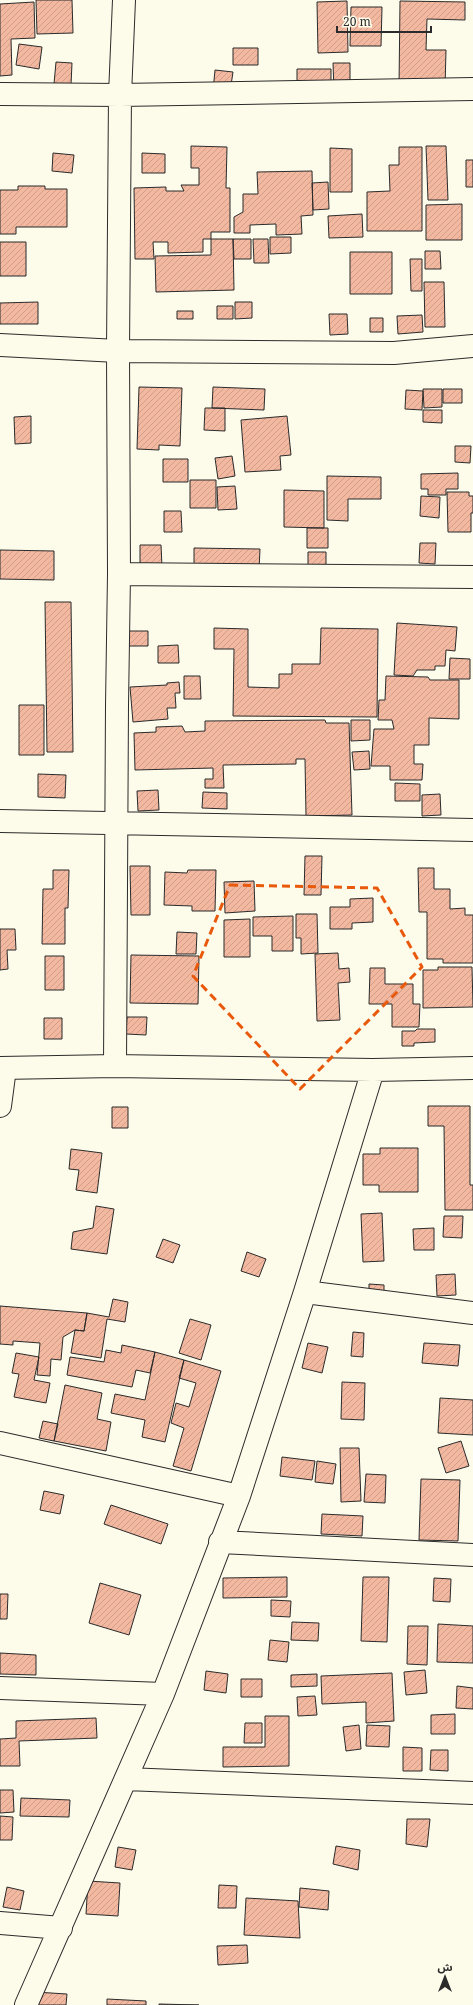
<svg xmlns="http://www.w3.org/2000/svg" width="473" height="2005" font-family="'Noto Serif','Noto Sans Arabic',serif">
  <style>
    .building { fill: url(#building-hatch); stroke: #2b2b2b }
    .lines { fill: none; stroke-linecap: round; stroke-linejoin: round }
    .minor-casing { stroke: #2b2b2b; stroke-width: 24 }
    .minor { stroke: #fdfbea; stroke-width: 22 }
    .marked { fill: none; stroke: #e8590c; stroke-width: 3; stroke-dasharray: 8 5; stroke-linejoin: round }
  </style>
  <defs>
    <pattern id="building-hatch" width="6" height="6" patternUnits="userSpaceOnUse"><rect width="6" height="6" fill="#f2b8a0"/><path d="M-1 1l2-2M0 6l6-6M5 7l2-2" fill="none" stroke="#d09e8a"/></pattern>
  </defs>
  <rect width="100%" height="100%" fill="#fdfbea"/>
  <path class="building" d="M36,0h36l1,33 -36,1z
    M347,1l1,51 -30,1 -1,-51z
    M400,1l65,1v18l-38,-1 -1,31h20l-1,38 -46,-1z
    M34,2l1,36 -24,1 1,36 -12,1v-72z
    M351,7h31l-1,39h-31z
    M19,44l23,3 -3,22 -23,-4z
    M233,48h25v17h-25z
    M56,62l16,1 -1,22 -17,-1z
    M333,63h17v28h-16z
    M297,69h34v21h-34z
    M215,70l18,2 -3,20 -17,-1z
    M191,146l36,1 -1,41h4v44h-19v7h-8v13l-35,1v-11h-15l1,17h-19l-1,-71 32,-1v4h18l-3,-6h18v-17h-8z
    M426,146h20l2,54h-20z
    M399,147h23v84h-55v-39l23,-1 -1,-26h10z
    M330,148l22,1v43h-22z
    M53,153l21,2 -2,18 -20,-2z
    M142,153l23,1v19h-23z
    M466,160h7v27h-7z
    M312,171l1,44 -12,1 1,18 -26,1v-11l-26,1v8h-16v-16l9,-5v-18h15l-1,-22z
    M328,182l1,27 -16,1 -1,-27z
    M18,186h27v3h22v38h-51v7h-16v-44h18z
    M462,204v36h-36v-35z
    M362,214l1,23 -34,1 -1,-22z
    M270,237h21v16l-21,1z
    M211,239h22l1,51 -78,2 -1,-36 56,-1z
    M233,239h18v20h-17z
    M253,239h15l1,24h-15z
    M0,242h26v34h-26z
    M425,251h15l1,18h-16z
    M350,252h42v42h-42z
    M410,259h12v32h-11z
    M424,282h20l1,45h-20z
    M38,302v22h-38v-21z
    M235,302h17v16l-17,1z
    M217,306h16v13h-16z
    M177,311h16v8h-16z
    M329,314h18l1,20 -18,1z
    M422,315l1,17 -25,2 -1,-18z
    M370,318h13v14h-13z
    M139,387l43,1 -2,58 -21,-1v5l-22,-1z
    M213,387l52,2 -1,21 -52,-2z
    M423,389h19v18l-18,1z
    M443,389h19v14h-19z
    M406,390l17,1 -1,19 -17,-1z
    M205,408h20v23l-21,-1z
    M423,410h19v13l-19,-1z
    M31,416v27l-16,1 -1,-27z
    M287,416l4,39 -11,1 1,14 -36,2 -4,-52z
    M455,446h16l-1,17 -15,-1z
    M232,456l3,20 -17,3 -3,-21z
    M163,459h25v23h-25z
    M458,473v16h-12v6h-18v-6h-7v-15z
    M327,476l54,1v22h-33v22l-21,-1z
    M190,480h26v28h-26z
    M235,486l2,23 -19,1 -1,-23z
    M284,490l40,1v37l-40,-1z
    M447,492h22v4h4v17h-2v19h-23z
    M421,496l19,1 -1,21 -19,-2z
    M164,511h17l1,21h-18z
    M307,528h21v20h-21z
    M420,543h16l-1,21 -16,-1z
    M140,545h21l1,22h-22z
    M194,548l66,1 -1,21 -65,-2z
    M0,550l54,1v29l-54,-1z
    M308,552h18v20h-18z
    M45,602h26l2,150h-26z
    M397,623l60,4 -2,24 -9,-1 -1,16h-10v4h-18l-4,6 -19,-1z
    M214,628l34,1v58l31,1v-14h13v-10h28l1,-36 57,1 -1,88 -144,-1 1,-67h-20z
    M126,631h22v15h-22z
    M178,645l1,18h-21v-17z
    M450,658l20,1v20h-21z
    M184,676h16l1,23h-17z
    M386,676l42,1 2,3h29v39l-30,-1v27h-15v19h9l-1,16h-32v-14h-19l3,-37h20l-2,-9h-14l1,-20h6z
    M179,682l1,11h-5l1,15h-9l1,11 -35,3 -3,-35 37,-2v-2z
    M19,705h25v50h-25z
    M325,720l1,3h23l3,92 -46,1 -1,-57h-9v5l-73,1 1,23h-19v-9h8v-11l-78,2 -1,-37 22,-1v-5l26,-1 3,6 20,-1v-10z
    M351,720h19v20l-19,1z
    M369,751l1,18 -16,1 -2,-18z
    M38,774l28,1 -1,23 -27,-1z
    M395,783l25,1v17h-25z
    M158,790l1,20 -21,1 -1,-20z
    M203,792l24,1v16l-25,-1z
    M440,794l1,21 -19,1v-21z
    M305,856h17l-1,39h-17z
    M130,866h20v49h-19z
    M418,868h16v21h16v20l15,-1v7h8v48h-30v-4h-16v-47h-8z
    M53,870h16l-1,38h-3v36h-23l1,-55h10z
    M188,870h28l-1,41h-23v-5l-28,-1 1,-33 22,1z
    M254,881l1,30 -30,2 -1,-31z
    M373,898v24l-21,1v6h-22v-22h20v-8z
    M296,914h21l1,39 -17,1v-16h-5z
    M293,916v35h-21v-15h-19v-19z
    M250,919v38h-26v-37z
    M0,929h15l1,21h-9l1,19 -8,1z
    M177,932l20,1 -1,21h-20z
    M338,953l1,16 10,-1 1,14 -12,1 2,37 -23,1 -2,-67z
    M131,955l68,1 -1,48 -68,-1z
    M45,956h19v34h-19z
    M438,967h34l1,40 -50,1v-38h15z
    M370,968h15v16h28v20h7l-1,23h-27v-23h-23z
    M127,1017h20l-1,18 -20,-1z
    M44,1018h18v21h-18z
    M417,1029h18v13l-21,1v3h-12v-15h13z
    M428,1106h42v79h3v25h-28l-1,-84h-16z
    M112,1107h16v21h-16z
    M380,1148h38v44h-39v-7h-16v-31h17z
    M71,1149l31,4 -5,40 -21,-3 3,-20 -10,-1z
    M96,1206l18,3 -7,45 -36,-5 2,-17 20,-4z
    M382,1213l2,48 -21,1 -2,-48z
    M444,1216h19l-1,22 -19,-1z
    M434,1228v22h-20l-1,-21z
    M163,1239l17,6 -7,18 -17,-6z
    M247,1252l19,7 -7,18 -18,-6z
    M455,1274l1,21 -19,1 -1,-21z
    M369,1284l15,1v12h-15z
    M113,1299l15,3 -3,20 -18,-3 -6,39 -30,-5 4,-23 9,1 3,-18 22,4z
    M0,1306l87,7 -3,18 -9,-1 -12,7 -2,23 -10,-1 -1,17 -13,-1 3,-32 -27,-2v4l-13,-1z
    M190,1319l21,6 -10,35 -22,-7z
    M353,1332l11,1 -1,24 -12,-1z
    M308,1343l20,4 -6,26 -20,-5z
    M424,1343l36,2 -2,21 -36,-3z
    M122,1345l33,7 -5,21 -14,-3 -4,17 -65,-12 3,-18 34,5 2,-12 15,3z
    M155,1352l29,8 -19,82 -23,-5 3,-17 -34,-7 4,-19 30,6z
    M16,1353l23,4 -5,23 16,3 -4,20 -32,-6 5,-23 -7,-1z
    M184,1360l37,11 -30,100 -18,-5 11,-38 -13,-5 5,-20 13,4 7,-24 -17,-5z
    M342,1382l23,1 -1,37 -23,-1z
    M65,1385l37,8 -5,26 14,3 -5,29 -52,-10z
    M440,1398l33,2v35l-35,-2z
    M43,1421l15,3 -4,17 -15,-3z
    M461,1441l8,25 -23,7 -8,-25z
    M340,1448h19l2,53 -20,1z
    M282,1457l33,4 -3,19 -32,-4z
    M317,1461l19,3 -3,20 -18,-2z
    M366,1474l20,1 -1,28 -21,-1z
    M421,1479l39,1 -2,61 -39,-1z
    M44,1491l20,4 -4,19 -20,-4z
    M111,1505l57,19 -7,20 -57,-20z
    M322,1514l41,2 -1,20 -41,-2z
    M287,1577v20l-64,1v-20z
    M363,1577h26l-2,65 -26,-1z
    M434,1578l17,1 -1,23 -17,-1z
    M100,1583l41,12 -12,40 -40,-12z
    M0,1594h8l-1,25h-7z
    M271,1600l20,1 -1,16 -19,-1z
    M292,1622l27,1 -1,18 -27,-1z
    M438,1624l35,2v37l-36,-1z
    M408,1626h20l-1,39 -20,-1z
    M270,1640l19,2 -2,20 -19,-2z
    M0,1653l36,2v20l-36,-1z
    M425,1670l2,23 -21,2 -2,-23z
    M206,1671l22,3 -2,19 -22,-3z
    M392,1673l2,48 -28,2v-21l-44,2 -1,-28z
    M317,1674v12l-26,1v-12z
    M241,1679h21v18h-21z
    M457,1686l16,2v21l-17,-1z
    M315,1696l2,19 -19,1 -1,-19z
    M455,1714v20h-24v-19z
    M265,1716h24v50l-66,1v-20h42z
    M96,1718l1,20 -78,3 1,25h-20v-27l16,-1v-17z
    M245,1723h17v20h-18z
    M359,1725l2,24 -15,2 -3,-24z
    M367,1725l23,1 -1,21 -23,-1z
    M403,1747l19,1v23h-19z
    M431,1750h17v21l-18,-1z
    M0,1790h13l1,22 -14,1z
    M21,1798l49,2 -1,17 -49,-1z
    M0,1816l13,1 -1,23h-12z
    M407,1819h23l-3,28 -21,-3z
    M336,1846l24,4 -2,20 -25,-6z
    M118,1847l18,3 -4,20 -17,-3z
    M88,1881l32,2 -2,33 -32,-2z
    M219,1885l18,1 -1,22h-18z
    M7,1887l17,4 -4,19 -17,-3z
    M300,1888l29,3 -1,19 -29,-3z
    M246,1898l52,3 2,37 -56,-3z
    M247,1945l1,18 -30,2 -1,-19z
    M35,1992l32,2 -1,11h-33z
    M107,1999l39,2v4h-39z
    M159,2004l40,1h-40z"/>
  <g class="lines">
    <g class="minor-casing">
      <path id="minor" d="M0,94l120,1 353,-6
        M0,345l118,6 276,2 79,-7
        M119,574l354,3
        M0,821l473,9
        M115,1066l2,-361 2,-131 -1,-223 2,-256 4,-95
        M0,1068l115,-2 258,4 100,-2
        M0,1106l5,-38
        M305,1292l168,21
        M0,1443l239,53
        M220,1542l253,13
        M0,1688l163,6
        M126,1779l347,14
        M0,1923l61,5
        M26,2005l137,-311 76,-198 66,-204 68,-222"/>
    </g>
    <use href="#minor" class="minor"/>
  </g>
  <path class="marked" d="M230,885l147,3 45,79 -122,122 -107,-113z"/>
  <g transform="translate(445 1977)" stroke="#fdfbea" stroke-width="3" paint-order="stroke">
  <path d="M0-3L7 15L0 10L-7 15Z" fill="#2b2b2b"/>
  <text y="-6" font-size="11" font-weight="bold" text-anchor="middle" fill="#2b2b2b">ش</text>
  </g>
  <path d="M337 26v6h94v-6" fill="none" stroke="#2b2b2b" stroke-width="2"/>
  <text x="343" y="26" font-size="12" fill="#2b2b2b" stroke="#fdfbea" stroke-width="3" paint-order="stroke">20 m</text>
</svg>
